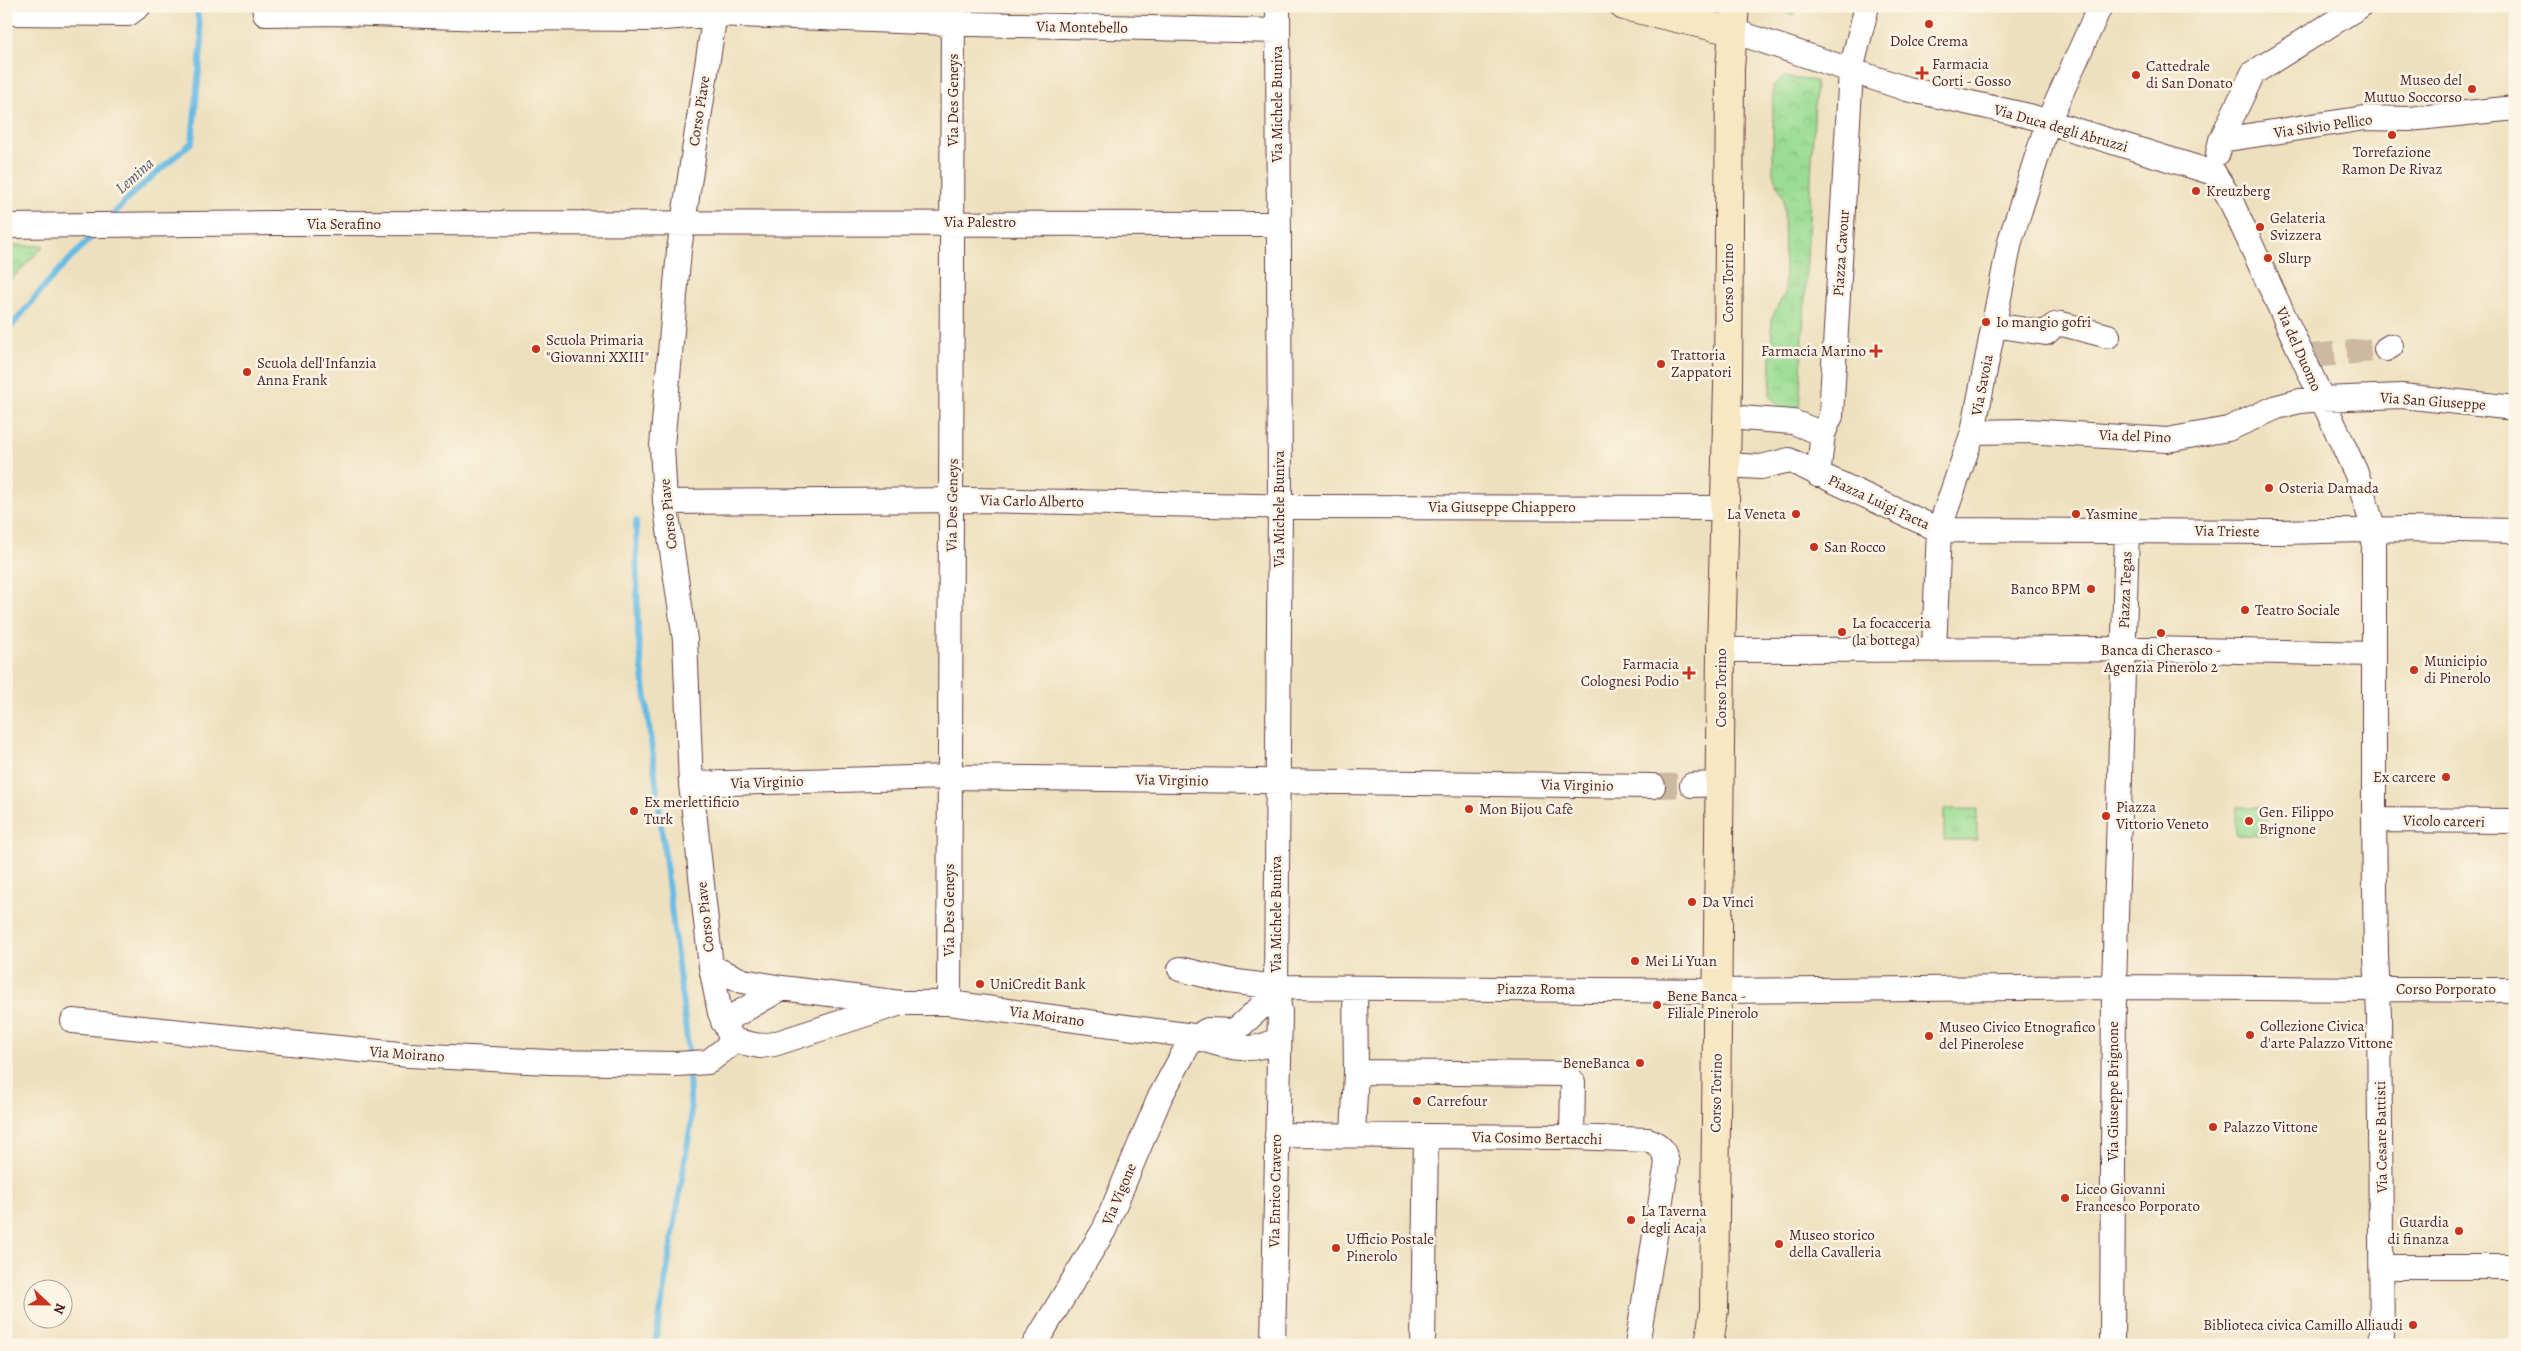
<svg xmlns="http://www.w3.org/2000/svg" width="2521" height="1351" font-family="Alegreya,serif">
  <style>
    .grass { fill: url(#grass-tufts); stroke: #727e5f }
    .park { fill: url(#park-crowns); stroke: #727e5f }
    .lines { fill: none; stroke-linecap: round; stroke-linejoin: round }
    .stream { stroke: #68bbe4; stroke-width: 6 }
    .street-tunnel { stroke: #cdb9a1; stroke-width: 24; stroke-dasharray: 24 12; stroke-linecap: butt }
    .street-casing { stroke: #633c41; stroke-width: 26 }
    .secondary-casing { stroke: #633c41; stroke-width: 30 }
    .street { stroke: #fff; stroke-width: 24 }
    .secondary { stroke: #f7e8c3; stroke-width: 28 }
    .poi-dot { fill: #c8321e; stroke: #fcf5e5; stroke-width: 2 }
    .labels { text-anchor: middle; stroke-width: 5; stroke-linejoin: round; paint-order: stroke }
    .street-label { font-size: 15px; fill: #4a1f2b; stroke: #fcf5e5 }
    .poi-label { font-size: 15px; fill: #4a1f2b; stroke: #fcf5e5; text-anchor: start }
    .water-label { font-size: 16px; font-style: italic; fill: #54566c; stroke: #fcf5e5 }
  </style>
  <defs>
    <pattern id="grass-tufts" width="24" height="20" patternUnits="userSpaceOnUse" patternTransform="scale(1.25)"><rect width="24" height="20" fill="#9adc93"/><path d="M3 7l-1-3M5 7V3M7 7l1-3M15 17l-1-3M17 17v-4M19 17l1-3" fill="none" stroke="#86bc7f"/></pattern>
    <pattern id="park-crowns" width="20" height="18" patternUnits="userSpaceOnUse" patternTransform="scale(1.25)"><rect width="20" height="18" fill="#9adc93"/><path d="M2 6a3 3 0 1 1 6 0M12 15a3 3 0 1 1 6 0" fill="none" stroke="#86bc7f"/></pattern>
  </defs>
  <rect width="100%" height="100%" fill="#fcf5e5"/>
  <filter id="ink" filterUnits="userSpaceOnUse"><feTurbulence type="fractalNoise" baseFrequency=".02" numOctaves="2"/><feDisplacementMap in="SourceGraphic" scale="10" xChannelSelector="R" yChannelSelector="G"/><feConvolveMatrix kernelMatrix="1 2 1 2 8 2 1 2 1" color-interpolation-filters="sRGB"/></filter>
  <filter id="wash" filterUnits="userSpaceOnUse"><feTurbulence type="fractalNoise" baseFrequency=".0096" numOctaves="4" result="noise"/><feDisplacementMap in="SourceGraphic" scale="20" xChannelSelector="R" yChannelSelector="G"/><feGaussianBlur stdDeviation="1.12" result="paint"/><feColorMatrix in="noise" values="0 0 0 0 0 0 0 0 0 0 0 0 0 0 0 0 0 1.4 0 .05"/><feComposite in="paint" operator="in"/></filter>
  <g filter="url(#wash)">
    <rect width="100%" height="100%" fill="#eee0be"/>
    <path class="grass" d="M2236,807h30l-1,29 -29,-1z
      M1944,809h33v31h-33z"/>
    <path class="park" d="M1774,6h23l-4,10z
      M1784,77l32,4 -17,333 -12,-1 -17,-16 2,-80 13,-24 -1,-94 -11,-25v-88z
      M6,245l38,1 -38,39z"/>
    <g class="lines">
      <path class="stream" d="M110,218l22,-24 60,-52 10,-102 -6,-34
        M6,333l41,-50 49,-51
        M636,521l2,113 50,413 3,76 -36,222"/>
    </g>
  </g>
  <g filter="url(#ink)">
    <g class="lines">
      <path class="street-tunnel" d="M2311,356l75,-7
        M1653,786l39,-1"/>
      <g class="street-casing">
        <path id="street" d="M264,6l1,8 78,-1 144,5 164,1 64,-5 258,10 305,7
          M716,6l-37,244 -17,196 3,56 20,138 6,144 20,183 9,46 9,20 6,8 25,5 14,-2 127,-41
          M6,13l122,1 11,-8
          M1733,31l174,58 122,27 185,57
          M2221,140l144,-22 44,1 106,-11
          M2218,153l3,-13 32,-67 107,-67
          M2214,173l15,24 128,278 17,55v290l2,136 3,59 3,330
          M6,226l269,-3 1002,1
          M1994,325l52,8 9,-8 7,-1 46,12
          M2386,349l5,-3
          M1728,417l65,5 30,12
          M1973,432l54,-1 140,9 61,-11 49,-22 23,-6 21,-2 81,-3 113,12
          M1726,465l35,2 28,-7 150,70 342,2 123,-3 111,2
          M1818,475l5,-41 8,-18 20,-346 16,-64
          M665,502l306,-2 336,7 418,1
          M1721,650l430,-1 223,5
          M1934,650l5,-120 34,-98 37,-191 38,-119 52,-116
          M691,784l257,-7 705,9
          M1692,785l29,-1
          M2374,820l141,1
          M711,967l32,14 39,7 119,15h48l244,33c28,9 60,21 86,2
          M1180,969l49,12 47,6 442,4 396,-4 401,3
          M949,1003l4,-997
          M73,1021l336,34 140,7 128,2 31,-2 27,-21
          M723,1022l59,-34
          M1204,1032l4,-2 25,1 6,-4 21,-19 9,-18 7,-3
          M1356,1072l210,2 7,8 -1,55
          M1277,1135l295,2 76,3c13,5 16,10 19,23l-30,182
          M1353,1135l3,-63 -1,-84
          M2383,1267h132
          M1034,1345l70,-115 56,-133 33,-61
          M1273,1345l7,-333 -4,-25 4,-480 -2,-501
          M1423,1345l3,-209
          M2112,1345l2,-358 13,-457"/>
      </g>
      <g class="secondary-casing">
        <path id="secondary" d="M1624,6l109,25
          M1709,1345l5,-35 7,-660 7,-265 2,-317 5,-62"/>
      </g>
      <use href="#street" class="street"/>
      <use href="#secondary" class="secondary"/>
    </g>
  </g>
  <g class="poi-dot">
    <circle cx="1929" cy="24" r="5"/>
    <path d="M1919.5 65.5h5v5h5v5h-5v5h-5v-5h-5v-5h5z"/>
    <circle cx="2136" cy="75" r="5"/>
    <circle cx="2472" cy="89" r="5"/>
    <circle cx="2392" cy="135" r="5"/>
    <circle cx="2196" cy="191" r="5"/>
    <circle cx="2260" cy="227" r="5"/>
    <circle cx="2268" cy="258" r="5"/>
    <circle cx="1986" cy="322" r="5"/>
    <circle cx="536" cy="349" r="5"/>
    <path d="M1873.5 343.5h5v5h5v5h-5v5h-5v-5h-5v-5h5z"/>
    <circle cx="1661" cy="364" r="5"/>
    <circle cx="247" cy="372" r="5"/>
    <circle cx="2269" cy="488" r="5"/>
    <circle cx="1796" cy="514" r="5"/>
    <circle cx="2076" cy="514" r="5"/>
    <circle cx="1814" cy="547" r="5"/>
    <circle cx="2091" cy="589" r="5"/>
    <circle cx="2245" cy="610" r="5"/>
    <circle cx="1842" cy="632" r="5"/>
    <circle cx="2161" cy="633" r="5"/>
    <circle cx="2414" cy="670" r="5"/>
    <path d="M1686.5 665.5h5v5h5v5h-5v5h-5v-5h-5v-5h5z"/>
    <circle cx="2446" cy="777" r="5"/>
    <circle cx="1469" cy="809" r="5"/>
    <circle cx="634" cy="811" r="5"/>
    <circle cx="2106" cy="816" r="5"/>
    <circle cx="2249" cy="821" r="5"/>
    <circle cx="1692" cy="902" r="5"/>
    <circle cx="1635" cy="961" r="5"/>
    <circle cx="980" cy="984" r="5"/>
    <circle cx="1657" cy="1005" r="5"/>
    <circle cx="2250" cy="1035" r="5"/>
    <circle cx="1929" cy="1036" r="5"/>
    <circle cx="1640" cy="1063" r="5"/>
    <circle cx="1417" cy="1101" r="5"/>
    <circle cx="2213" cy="1127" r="5"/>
    <circle cx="2065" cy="1198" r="5"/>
    <circle cx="1631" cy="1220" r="5"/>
    <circle cx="2459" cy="1231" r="5"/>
    <circle cx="1779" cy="1244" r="5"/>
    <circle cx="1336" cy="1248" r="5"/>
    <circle cx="2413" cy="1325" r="5"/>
  </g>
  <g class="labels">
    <g class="street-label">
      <text transform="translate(1082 27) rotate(1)" y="5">Via Montebello</text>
      <text transform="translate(953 100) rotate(-90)" y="5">Via Des Geneys</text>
      <text transform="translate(1277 104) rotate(-90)" y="5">Via Michele Buniva</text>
      <text transform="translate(699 111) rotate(-81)" y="5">Corso Piave</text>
      <text transform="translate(2323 126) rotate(-8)" y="5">Via Silvio Pellico</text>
      <text transform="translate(2061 128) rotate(16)" y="5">Via Duca degli Abruzzi</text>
      <text x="980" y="227">Via Palestro</text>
      <text x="344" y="229">Via Serafino</text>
      <text transform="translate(1841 253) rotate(-86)" y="5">Piazza Cavour</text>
      <text transform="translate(1728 283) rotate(-90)" y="5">Corso Torino</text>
      <text transform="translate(2299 349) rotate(66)" y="5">Via del Duomo</text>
      <text transform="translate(1982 385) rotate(-79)" y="5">Via Savoia</text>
      <text transform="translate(2433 401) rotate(4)" y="5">Via San Giuseppe</text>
      <text transform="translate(2135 436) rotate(2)" y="5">Via del Pino</text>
      <text transform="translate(1032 501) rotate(1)" y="5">Via Carlo Alberto</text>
      <text transform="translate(1879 502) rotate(25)" y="5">Piazza Luigi Facta</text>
      <text transform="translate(952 505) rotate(-89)" y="5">Via Des Geneys</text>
      <text x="1502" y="512">Via Giuseppe Chiappero</text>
      <text transform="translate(1279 509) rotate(-90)" y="5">Via Michele Buniva</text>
      <text transform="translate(668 514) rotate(-96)" y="5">Corso Piave</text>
      <text transform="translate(2227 531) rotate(1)" y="5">Via Trieste</text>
      <text transform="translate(2125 590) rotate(-88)" y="5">Piazza Tegas</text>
      <text transform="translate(1721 688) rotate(-90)" y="5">Corso Torino</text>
      <text transform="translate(1172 780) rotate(1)" y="5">Via Virginio</text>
      <text transform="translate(767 782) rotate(-2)" y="5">Via Virginio</text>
      <text transform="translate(1577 785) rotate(1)" y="5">Via Virginio</text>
      <text transform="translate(2444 821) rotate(1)" y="5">Vicolo carceri</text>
      <text transform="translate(949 910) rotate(-90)" y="5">Via Des Geneys</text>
      <text transform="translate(1276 914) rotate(-90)" y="5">Via Michele Buniva</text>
      <text transform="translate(705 917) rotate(-96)" y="5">Corso Piave</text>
      <text x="1536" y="994">Piazza Roma</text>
      <text x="2446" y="994">Corso Porporato</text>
      <text transform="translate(1047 1016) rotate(8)" y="5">Via Moirano</text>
      <text transform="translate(407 1054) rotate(4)" y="5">Via Moirano</text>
      <text transform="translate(2113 1091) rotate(-90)" y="5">Via Giuseppe Brignone</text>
      <text transform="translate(1716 1093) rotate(-89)" y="5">Corso Torino</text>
      <text transform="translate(2381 1137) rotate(-91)" y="5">Via Cesare Battisti</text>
      <text transform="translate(1537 1138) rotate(1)" y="5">Via Cosimo Bertacchi</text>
      <text transform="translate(1275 1191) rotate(-89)" y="5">Via Enrico Cravero</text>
      <text transform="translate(1119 1194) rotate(-67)" y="5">Via Vigone</text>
    </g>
    <g class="poi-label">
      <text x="1929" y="46" text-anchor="middle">Dolce Crema</text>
      <text x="1932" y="69">Farmacia<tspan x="1932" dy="17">Corti - Gosso</tspan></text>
      <text x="2146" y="71">Cattedrale<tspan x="2146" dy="17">di San Donato</tspan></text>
      <text x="2462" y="85" text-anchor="end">Museo del<tspan x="2462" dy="17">Mutuo Soccorso</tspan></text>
      <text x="2392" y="157" text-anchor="middle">Torrefazione<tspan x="2392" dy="17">Ramon De Rivaz</tspan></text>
      <text x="2206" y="196">Kreuzberg</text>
      <text x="2270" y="223">Gelateria<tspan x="2270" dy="17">Svizzera</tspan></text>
      <text x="2278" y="263">Slurp</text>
      <text x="1996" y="327">Io mangio gofri</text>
      <text x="546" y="345">Scuola Primaria<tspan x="546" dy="17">"Giovanni XXIII"</tspan></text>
      <text x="1866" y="356" text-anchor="end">Farmacia Marino</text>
      <text x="1671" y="360">Trattoria<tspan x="1671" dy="17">Zappatori</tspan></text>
      <text x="257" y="368">Scuola dell'Infanzia<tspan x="257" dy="17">Anna Frank</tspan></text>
      <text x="2279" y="493">Osteria Damada</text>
      <text x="1786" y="519" text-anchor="end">La Veneta</text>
      <text x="2086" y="519">Yasmine</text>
      <text x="1824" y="552">San Rocco</text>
      <text x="2081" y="594" text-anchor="end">Banco BPM</text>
      <text x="2255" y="615">Teatro Sociale</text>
      <text x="1852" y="628">La focacceria<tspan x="1852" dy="17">(la bottega)</tspan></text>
      <text x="2161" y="655" text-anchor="middle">Banca di Cherasco -<tspan x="2161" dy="17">Agenzia Pinerolo 2</tspan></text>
      <text x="2424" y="666">Municipio<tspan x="2424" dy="17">di Pinerolo</tspan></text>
      <text x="1679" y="669" text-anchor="end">Farmacia<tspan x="1679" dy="17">Colognesi Podio</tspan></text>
      <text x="2436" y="782" text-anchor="end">Ex carcere</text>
      <text x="644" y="807">Ex merlettificio<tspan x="644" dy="17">Turk</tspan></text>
      <text x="2116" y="812">Piazza<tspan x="2116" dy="17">Vittorio Veneto</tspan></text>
      <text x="1479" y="814">Mon Bijou Cafè</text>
      <text x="2259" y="817">Gen. Filippo<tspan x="2259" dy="17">Brignone</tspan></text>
      <text x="1702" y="907">Da Vinci</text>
      <text x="1645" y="966">Mei Li Yuan</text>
      <text x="990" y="989">UniCredit Bank</text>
      <text x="1667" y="1001">Bene Banca -<tspan x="1667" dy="17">Filiale Pinerolo</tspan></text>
      <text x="2260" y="1031">Collezione Civica<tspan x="2260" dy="17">d'arte Palazzo Vittone</tspan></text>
      <text x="1939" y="1032">Museo Civico Etnografico<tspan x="1939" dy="17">del Pinerolese</tspan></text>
      <text x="1630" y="1068" text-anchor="end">BeneBanca</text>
      <text x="1427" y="1106">Carrefour</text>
      <text x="2223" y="1132">Palazzo Vittone</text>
      <text x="2075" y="1194">Liceo Giovanni<tspan x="2075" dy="17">Francesco Porporato</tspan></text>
      <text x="1641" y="1216">La Taverna<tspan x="1641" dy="17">degli Acaja</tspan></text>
      <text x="2449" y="1227" text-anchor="end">Guardia<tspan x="2449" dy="17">di finanza</tspan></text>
      <text x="1789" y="1240">Museo storico<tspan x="1789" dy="17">della Cavalleria</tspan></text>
      <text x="1346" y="1244">Ufficio Postale<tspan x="1346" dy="17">Pinerolo</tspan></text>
      <text x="2403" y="1330" text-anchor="end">Biblioteca civica Camillo Alliaudi</text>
    </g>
    <g class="water-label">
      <text transform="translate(134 175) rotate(-42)" y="6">Lemina</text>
    </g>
  </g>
  <rect width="2521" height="1351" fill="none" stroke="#fcf5e5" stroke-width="25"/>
  <g transform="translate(48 1304) rotate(112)"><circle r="24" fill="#fcf5e5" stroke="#b59f9b"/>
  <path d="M0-4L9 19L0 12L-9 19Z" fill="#c8321e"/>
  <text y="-8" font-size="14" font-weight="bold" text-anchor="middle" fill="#4a1f2b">N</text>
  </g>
</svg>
